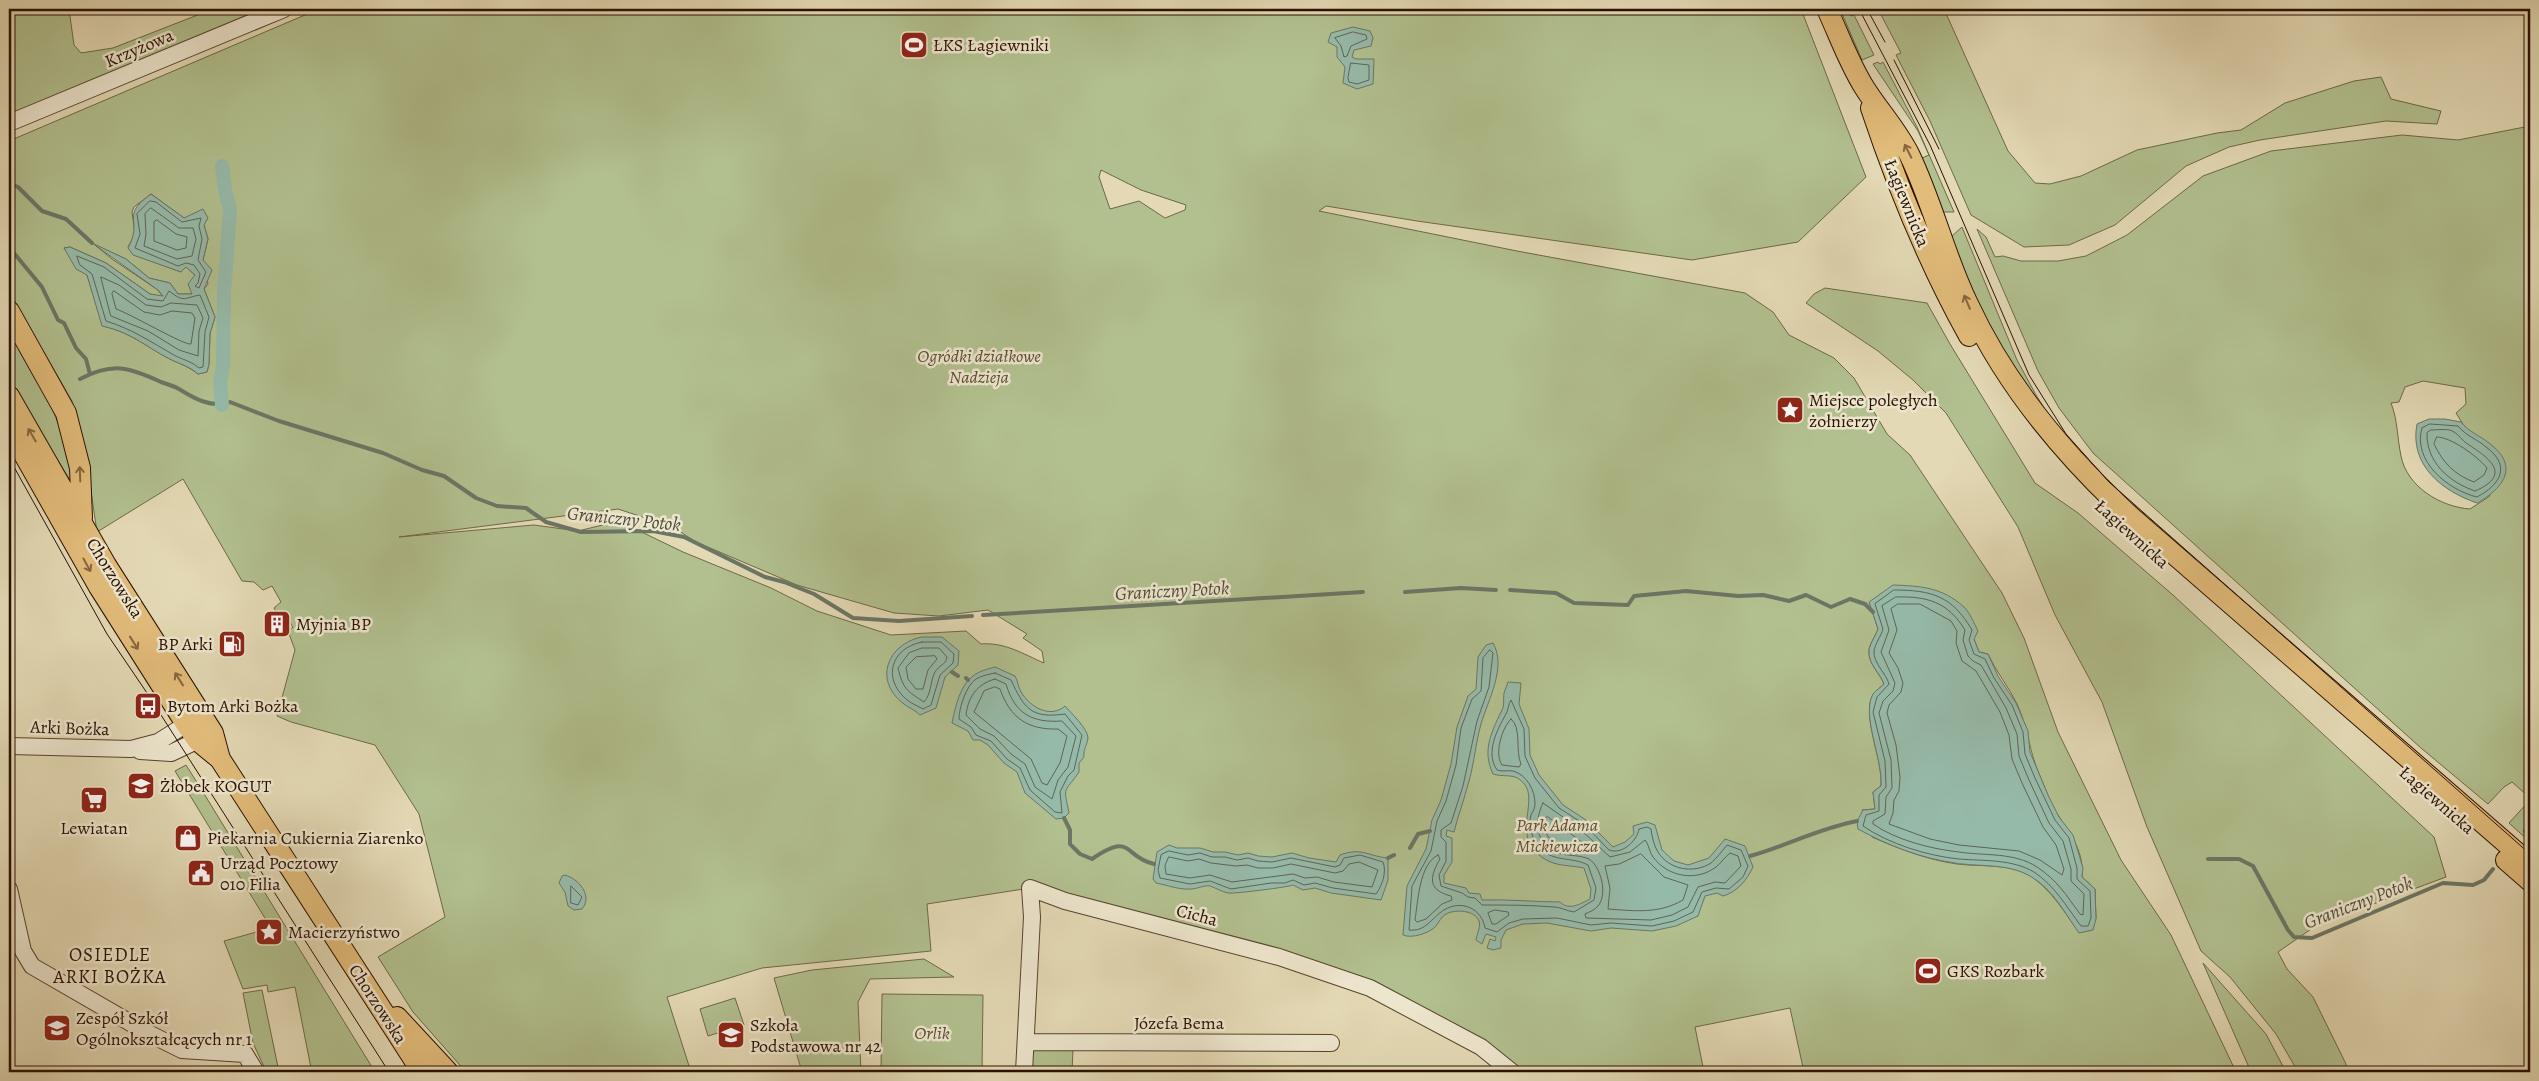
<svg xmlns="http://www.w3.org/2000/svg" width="2539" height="1081" font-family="Alegreya,serif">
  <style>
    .green { fill: #b2c08f; stroke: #6e6848; fill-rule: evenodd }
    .water { fill: #96baa9; stroke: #6b7665 }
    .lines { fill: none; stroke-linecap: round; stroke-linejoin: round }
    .shore { stroke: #606554; stroke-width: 1 }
    .stream { stroke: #6b7665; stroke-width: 4 }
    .canal { stroke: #96baa9; stroke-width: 14 }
    .minor-casing { stroke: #59422d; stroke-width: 18 }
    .major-casing { stroke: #2b1000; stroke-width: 22 }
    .minor { stroke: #ede6ce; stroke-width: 16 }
    .major { stroke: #e2bc7a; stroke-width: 20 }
    .tram { stroke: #2b1000; stroke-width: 1 }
    .oneway { stroke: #86663d }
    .labels { text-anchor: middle; stroke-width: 5; stroke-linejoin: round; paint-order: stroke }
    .poi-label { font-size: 18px; fill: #2b1000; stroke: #ede6ce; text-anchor: start }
    .street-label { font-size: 18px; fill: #2b1000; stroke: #ede6ce }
    .park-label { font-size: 18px; font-style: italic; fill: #5a4e32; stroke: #ede6ce }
    .water-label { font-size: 19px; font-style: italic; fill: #504c3b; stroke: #ede6ce }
    .neighbourhood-label { font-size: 19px; letter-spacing: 1px; fill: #2b1000; stroke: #ede6ce }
  </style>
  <rect width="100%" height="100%" fill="#e3d9b4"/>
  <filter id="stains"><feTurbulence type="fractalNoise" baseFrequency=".004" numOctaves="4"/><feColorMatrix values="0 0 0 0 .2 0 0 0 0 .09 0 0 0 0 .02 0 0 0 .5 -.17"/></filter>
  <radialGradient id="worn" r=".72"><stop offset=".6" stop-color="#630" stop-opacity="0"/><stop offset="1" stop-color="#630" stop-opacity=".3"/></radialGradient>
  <path class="green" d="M9,9h60l5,36 7,8 32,-5 100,-39h54l-258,107z
    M319,9h1482l65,168 -68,65 -106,18 -275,-39 -91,-15 -7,5 198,40 228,42 28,19 16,23 45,23 20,20 33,56 23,21 92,138 22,45 34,94 63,128 50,75 65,137h-432l-14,-64 -95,19 9,45h-67l-1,-4 -31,4h-90l-145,-84 -340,-100 -103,16 4,47 -169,17 -95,29 24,75h-225l-53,-60 -35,-55 67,-40 -26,-103 -44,-69 -84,-23 -14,-6 18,-66 -7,-19 5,-4 -12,-15 -4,1 -3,-5 7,-6 -9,-16 -9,4 -9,-8 -12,-1 -59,-102 -86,53 -13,-88 -12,-43 -63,-110v-150zM1101,170l40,20 45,15 -1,5 -20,8 -26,-17 -29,8 -11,-32zM151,194l33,24 20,7 4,14 -5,21 5,24 -4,5 11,28 -5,16 -1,31 -2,8 -9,2c-9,-7 -15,-9 -24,-13 -26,-12 -40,-28 -71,-35l-16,-51 -23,-27 6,-1 36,16 44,31 13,3 -5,-7 -46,-31 -17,-14 31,14 23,19 21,5 8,11h15l-2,-5 4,-14 -9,-8 -5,5 -48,-18 -5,-7 7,-13 -3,-22 2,-5zM618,509l55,18 23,15 101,43 97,28 45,3 49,-6 39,24 -4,4 19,13 2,12c-21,-9 -39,-21 -63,-19l-15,-13 -75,4 -74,-24 -46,-23 -88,-36 -64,-31 -41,10 -44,-6 -135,12zM1871,608l103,31 5,13 9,2c8,18 21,33 29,50 11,23 12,48 23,72 6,14 11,29 20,42 12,19 24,34 22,59l13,12 1,30 -17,13c-15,-20 -26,-40 -47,-55 -21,-14 -51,-10 -75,-13 -29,-4 -58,-15 -85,-27l-10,-27 13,-1 -2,-17 8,-6c2,-27 -20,-71 -8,-91 2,-4 8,-8 11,-11 -4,-11 -16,-20 -15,-33 0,-6 7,-16 9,-22z
    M1840,9h7l4,7 3,-1 20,40 -12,5z
    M1878,9h66l64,142 27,32 15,1 31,-8 56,-26 80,-17 24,-3 44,-27 69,-22 27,-4 10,22 50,12 -4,13 -51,-3 -126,19 -31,7 -43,19 -71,59 -46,20 -45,2 -53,-32 -41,-94 -34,-66 5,-2z
    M1878,62l2,2 3,-2 34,65 37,85h-10l-9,-9 -13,-45 7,-3 -11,-24 -45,-67z
    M2530,126v672l-18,-16 -8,5 -16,17 -67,-56 -328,-295 -34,-45 -21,-37 -61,-142 9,8 9,20 8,-1 18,5h37l28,-5 41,-21 76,-59 68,-25 131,-16 56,5zM2423,381l42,7 1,16 -10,9 10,16 8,5 16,62 -20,13c-29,-2 -63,-22 -69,-53 -4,-19 -3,-35 -10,-53l8,-1 6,-15z
    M1962,227l55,133 19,35 26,41 45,48 267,239c-50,-43 -100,-86 -150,-129 -84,-72 -166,-144 -225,-239 -21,-35 -40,-71 -49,-111l2,-8z
    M1825,288l102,15 23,41 85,139 43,30 95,82 261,242 12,40 -129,48 -39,27 9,17 26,28 33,67 1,8h-49l-22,-38 -46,-57 -29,-26 -54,-124 -45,-125 -47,-87 -37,-88 -72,-114 -33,-33 -35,-29 -72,-48 8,-9z
    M9,328l36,63 19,47 9,47 -64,-104z
    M186,765l12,19 177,288h-24l-1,-2 -29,2 -1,-6 -9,2 -16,-81 -27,5 -1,-7 -24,4 -19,-48 47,-13 -96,-157z
    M2530,800v42l-21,-19z
    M924,959l30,18 -84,2 -12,23 3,70h-59l-28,-94 38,-8z
    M2203,963l63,71 20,38h-35z
    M262,990l17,82 -13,-1 -13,-28 -10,-50z
    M882,994l101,1 -1,77h-101z
    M735,998l9,27 -36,11 -8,-27z
    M1032,1048l41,1 -1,23h-42z"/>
  <path class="water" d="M1353,27l17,4 3,7 -2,8 -17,4 -2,7 4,2h18l-1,25 -16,5 -14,-6 2,-16 -8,-10v-10l-9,-5 3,-9z
    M151,194l33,24 19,-9 5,9 -4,7 4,14 -5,21 9,10 -8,19 11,28 -5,16 -1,31 -2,8 -9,2c-8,-7 -15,-9 -24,-13 -26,-12 -40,-28 -72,-35l-15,-51 -11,-6 -12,-21 6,-1 36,16 44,31 13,2 -5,-6 -66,-47 34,16 23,19 21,5 8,11h14l-4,-10 7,-9 -9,-8 -5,5 -48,-17 -5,-7c16,-30 -9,-31 23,-54z
    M2429,419h16l16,3c8,10 18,13 28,21 31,23 15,45 -12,60 -35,-12 -68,-38 -60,-79z
    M1893,585c27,1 49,2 71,22 6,6 10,16 14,24l-4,8 5,13 9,2 10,22 18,27 12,28 2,21 18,43 11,22 14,18 10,33 -1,9 13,12 1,30 -3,11 -14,3c-15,-21 -26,-44 -49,-57 -23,-13 -50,-9 -75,-13 -34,-5 -66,-17 -97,-34l-1,-8 6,-11 12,-1 -2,-17 8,-6c2,-27 -20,-71 -8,-92 2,-3 8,-7 11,-10 -4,-11 -16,-20 -15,-33 0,-6 7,-16 9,-22l-9,-27z
    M922,637h20l17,14 -1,14 -13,12 -9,31 -16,7c-5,-5 -11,-7 -16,-11 -31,-23 -17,-60 18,-67z
    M1493,643c14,24 -5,57 -12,81 -6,21 -7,43 -14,64 -4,15 -9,28 -13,44l-7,-2 -1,6 6,2v24l-8,13v8l22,5 3,5 11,1 2,6c26,-1 52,2 78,2 9,9 20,2 30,-3l1,-10 -7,-21c-13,-3 -28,-1 -41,-10 -36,-23 2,-62 -24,-79 -7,-5 -18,-2 -26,-5 -11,-23 -2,-41 8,-62 4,-6 2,-13 3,-19 1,-4 3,-7 4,-11l13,1 -2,21 10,25 1,26 9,20 24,30 23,15 27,27 12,-5 9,-8 -1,-8 14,-4 8,3 7,25 12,11 14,4 21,-7 16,-19 20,7 8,21c-6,13 -16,25 -30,29l-6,-3 -12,3 -7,20 -22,10 -24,5 -41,-3 -20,3 -44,-8 -24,1 -17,6 -5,10v8l-8,2 -6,-2 3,-9 5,2 1,-4 -10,-3 -4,10 -6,-4c1,-6 5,-14 3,-19 -4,-11 -24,-12 -33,-7 -5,3 -7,8 -10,12 -6,7 -25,13 -33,9l4,-49 19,-37 6,-29 9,-20 10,-36 6,-37 11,-31 8,-7 2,-32 8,-12z
    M995,667l20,9c3,5 3,11 6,16 9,15 29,27 44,14 6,7 23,23 23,32 -1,8 -5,11 -4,19l-5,6v9c-15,22 -16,12 -10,41l-5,5 -8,1 -31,-26 -8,-21 -13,-9 -16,-18 -8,-5h-7l-5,-9 -16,-8c3,-15 8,-38 21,-47 6,-5 15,-7 22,-9z
    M1169,845l8,3h23l13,4h12l13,3 10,-2 10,3 14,1 20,-4 17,5 27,4 4,-7c22,-8 27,1 48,3v22l-7,20 -50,-7 -16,-5 -12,2 -10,-5c-4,2 -59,9 -65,8 -6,-1 -12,-5 -18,-7 -6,-1 -13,3 -19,3 -12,1 -24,-4 -35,-6l-3,-4 4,-27z
    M565,875c14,4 28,21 17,34l-8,1 -6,-4 -3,-14 -6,-9 3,-7z"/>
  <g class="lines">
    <path class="shore" d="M1353,32l13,3 1,4 -16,7 -4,10 -3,1 -3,-11 -6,-8z
      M1351,63l18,2v15l-12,4 -8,-2 -1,-4z
      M150,201l6,1 26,20 19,-4 -2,8 3,13 -4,21 8,12 -7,16 -4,-2 3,-3 2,-9 -6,-9 -8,-2 -8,3 -43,-18 5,-14 -3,-20z
      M151,208l28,20h14l3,11 -4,17 -15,3 -33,-13 2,-12 -1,-20z
      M157,220l19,14 11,3 -1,11 -9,2 -23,-9v-19z
      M77,256l27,11 43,32 16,2 6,-10c16,12 14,7 31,4l9,22 -4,15 -2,35 -4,1c-8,-7 -16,-8 -25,-13 -23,-13 -42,-26 -68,-34l-14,-47 -12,-9z
      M101,277l18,8 27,20 15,2 10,-4 26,2 6,13 -4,13 -1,25 -19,-6 -31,-19 -37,-15z
      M114,291l30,21 16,3 12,-4 20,2 3,5 -4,26c-6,2 -60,-30 -75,-35l-4,-15z
      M2430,424l28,2c8,10 19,13 28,21 26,19 14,38 -9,50 -29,-7 -65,-36 -55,-69z
      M2431,430c7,0 18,-2 23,2 5,3 8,8 12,11 20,13 49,31 9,48 -26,-9 -49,-29 -48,-58z
      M2437,437c14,0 40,19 50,31l-3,7 -10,7c-19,-7 -31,-19 -40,-38z
      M1894,590c38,0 58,6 78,40l-3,10 5,14 11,5 9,19 18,27 11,27 2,22 10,24 20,42 14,18 8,30v11l13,12 1,27 -3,8h-7c-15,-20 -26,-40 -47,-54 -22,-13 -50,-11 -75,-13 -31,-3 -70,-15 -96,-33l3,-11 13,-4v-16l7,-8 -1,-26 -12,-49 4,-15 12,-13c-3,-11 -16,-21 -15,-33 1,-7 7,-15 9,-22l-8,-25z
      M1896,597c31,-1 52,5 69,33l-2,10 5,16 5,5 8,4 25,43 11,26 2,22 10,24 20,43 14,18 8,28v12l13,13 -1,21 -3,-1c-14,-19 -22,-33 -43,-47 -23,-15 -52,-11 -78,-15 -28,-3 -63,-12 -86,-28v-3l12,-7 1,-17 6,-9 -1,-28 -12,-47 4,-12 10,-10 2,-8 -14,-31 8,-22 -7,-24z
      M1898,604h22l31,17 6,10 -1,12 6,18 14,10 24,41 9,23 3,24 10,24 21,44 13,18 8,24 -2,6 -22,-15 -21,-9 -60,-6 -29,-6 -41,-15 4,-11 1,-13 5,-9 1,-14 -4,-32 -9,-32 2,-8 12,-13 2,-9 -5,-15 -9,-15 8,-23 -6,-21z
      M922,642h19l13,12 -1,9 -13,12 -9,30 -8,4c-5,-3 -13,-6 -17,-10 -24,-21 -15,-51 16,-57z
      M922,648h17l8,9c-1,8 -8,8 -12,15 -5,9 -3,21 -11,30 -17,-11 -21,-13 -26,-34l11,-15z
      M1490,650l3,3 -4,34 -12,34 -14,65 -12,37 -10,7v7l5,5v19l-7,14 2,11 21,7 6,4 7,1 7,7c24,0 48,0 72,2 6,0 13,4 20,5l20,-12 2,-12 -8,-23c-17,-9 -35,-2 -49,-18 -7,-8 -11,-22 -8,-32 2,-4 4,-7 4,-11 0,-14 -8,-29 -22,-33 -5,-1 -11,1 -16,-1 -12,-17 0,-40 9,-56 3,-5 2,-10 5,-14l13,29 1,27 10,22 24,30 25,16 25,26c13,5 28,-9 30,-21l8,-2 4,2c1,8 3,17 7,23 11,18 36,22 53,11 6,-5 11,-12 16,-18l14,5 7,16 -5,11 -14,12 -13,-1 -14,4 -9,20 -19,9 -22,5 -41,-3 -20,2 -34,-7 -34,1 -14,4 -12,9 -12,-4c-3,-19 -23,-29 -41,-18 -13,8 -18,22 -35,20l3,-44 19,-35 6,-30 9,-20 10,-36 5,-37 11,-29 9,-8 2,-33z
      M935,656l2,3 -9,11 -5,19h-7l-8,-10 -2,-12 10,-10z
      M995,673l16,7c13,28 20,39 54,34l17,21 -8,35 -6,6 -8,16 2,21 -7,-1 -25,-22 -10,-22 -13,-9 -16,-18 -15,-6 -5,-8 -12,-8c0,-11 7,-33 17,-40 5,-3 13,-5 19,-6z
      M995,679l11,5c9,30 26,39 56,37l14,15 -8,31 -10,13 -6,19 -17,-12 -10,-23 -14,-10 -17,-18 -14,-7 -14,-14c2,-18 11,-31 29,-36z
      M995,687l5,2c10,29 28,41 58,40l9,7 -7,27 -13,22 -5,-2 -11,-24 -57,-47 10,-21z
      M1511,719c11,8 4,32 10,45l-2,3 -17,-2c-8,-12 0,-37 9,-46z
      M1543,803l37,26 30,28 20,-5 15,-12c4,4 4,12 8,17 15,20 43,25 63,10 5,-4 9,-10 14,-14l8,3 3,10 -16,17 -10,-1 -17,5 -10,20 -16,8 -21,5 -65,-2 -1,-4c4,-2 10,-4 13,-8 10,-12 3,-39 -9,-47 -9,-4 -18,-3 -27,-5 -26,-6 -29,-31 -19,-51z
      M1548,817l38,28 -1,3c-18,2 -47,-6 -40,-30z
      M1169,851l19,4 12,-2 12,4h13l12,3 11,-2 10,3 14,1 19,-4 44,9 5,-2 4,-7 16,-3 23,7c4,10 -1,24 -7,32l-43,-6 -18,-5 -11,2 -11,-5 -8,3h-14l-40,6 -21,-8 -20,3 -30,-6 -2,-8 3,-15z
      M1641,854l23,23 24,8 -5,15c-24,14 -48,11 -75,9l2,-21 -5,-22 14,-2z
      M1438,855l2,4c-11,19 -12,31 11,37l1,4 -10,4 -16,15 -9,3 -2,-2c3,-18 4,-56 23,-65z
      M1169,857l19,4 11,-2 12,4 25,3 11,-1 11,3h15l18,-4 44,9 8,-2 6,-7 10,-2 19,8 -6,17 -38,-5 -17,-5 -12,1 -12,-4 -61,8 -22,-7 -20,3 -24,-4 -1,-8z
      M571,886l11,11 -4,8 -7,-2z
      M1495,910l13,2 1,3 -13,9h-4l-4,-11z"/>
    <path class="stream" d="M9,183l9,4 24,24 24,8 26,24
      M9,247l33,40 16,33 6,3 12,25 10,11 4,15
      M80,379c33,-17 49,-12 81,3 6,2 13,4 18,7 16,10 32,19 51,13l49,19 104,32 39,17 22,6 32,22 21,8 29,2 20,14 35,10 72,-1 31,6 81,40 19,5 30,12 39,24 46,3 73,-5
      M1510,590l46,3 18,10 54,2 6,-9 52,-5 52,5 25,-1 26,6 17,-6 25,12 19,-8 15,5 8,8
      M1405,592l56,-4 35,2
      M983,615l380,-23
      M952,672l6,4
      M966,678l2,2
      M1064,818l6,12v14l10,10 12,5c41,-28 31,-2 62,5
      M2525,831l5,-5
      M1410,848l8,-14 12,-3
      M1750,856c36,-10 70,-28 107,-35
      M1388,858l6,-3
      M2208,859h31l14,7 35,64 6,7 18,1 131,-55 30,2 11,-5 9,-11"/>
    <path class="canal" d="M222,405l-2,-22 3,-17 1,-73 6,-83 -5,-20 -3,-24"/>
    <g class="minor-casing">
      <path id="minor" d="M9,123l275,-114
        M9,746l122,3 27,-7 38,-24
        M140,751l31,2 38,-18
        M9,889l14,62 9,15 116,67 34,17 63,4 11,18
        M1026,1042l305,1
        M1024,1072l8,-155 -2,-29 35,13 214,56 91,31 111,59 31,25"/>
    </g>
    <g class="major-casing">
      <path id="major" d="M1827,9c12,26 22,54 37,78 15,24 34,44 46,69 23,48 35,101 58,148 38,82 96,151 162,212l400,348
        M1871,108c26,78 58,156 98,228
        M9,311l57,102 14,55 2,50
        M9,396l97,169 107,168 7,26
        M9,428l90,159 87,137 12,17 22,18 202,313
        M2506,860l24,21
        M397,1017l51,55"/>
    </g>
    <use href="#minor" class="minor"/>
    <use href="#major" class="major"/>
    <path class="tram" d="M1859,9l71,136 99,230 37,59 43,48 421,372
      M1867,9l18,33
      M1894,60l45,89
      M9,458l98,176 40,59 242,379"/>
  </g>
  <defs><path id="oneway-shaft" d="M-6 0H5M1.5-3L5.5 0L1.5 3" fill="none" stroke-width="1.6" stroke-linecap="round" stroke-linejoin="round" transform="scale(1.25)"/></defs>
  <g class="oneway">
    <use href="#oneway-shaft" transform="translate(1908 151) rotate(-117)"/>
    <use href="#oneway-shaft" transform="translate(1967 302) rotate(-113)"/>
    <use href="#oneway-shaft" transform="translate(32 435) rotate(-120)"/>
    <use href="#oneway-shaft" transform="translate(80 474) rotate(-92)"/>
    <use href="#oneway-shaft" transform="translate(87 565) rotate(61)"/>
    <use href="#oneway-shaft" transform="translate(134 643) rotate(58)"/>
    <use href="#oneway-shaft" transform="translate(179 679) rotate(-122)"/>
  </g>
  <defs>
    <g id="stadium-square" transform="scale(1.4375)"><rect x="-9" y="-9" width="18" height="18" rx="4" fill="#8f2418" stroke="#ede6ce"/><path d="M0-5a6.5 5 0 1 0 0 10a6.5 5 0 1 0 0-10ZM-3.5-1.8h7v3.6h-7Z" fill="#fff"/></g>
    <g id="sight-square" transform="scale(1.4375)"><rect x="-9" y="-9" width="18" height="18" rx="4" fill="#8f2418" stroke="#ede6ce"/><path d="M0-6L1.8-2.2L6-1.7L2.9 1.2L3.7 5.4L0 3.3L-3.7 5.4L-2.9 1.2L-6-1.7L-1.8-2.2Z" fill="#fff"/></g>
    <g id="building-square" transform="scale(1.4375)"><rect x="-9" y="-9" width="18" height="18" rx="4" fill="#8f2418" stroke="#ede6ce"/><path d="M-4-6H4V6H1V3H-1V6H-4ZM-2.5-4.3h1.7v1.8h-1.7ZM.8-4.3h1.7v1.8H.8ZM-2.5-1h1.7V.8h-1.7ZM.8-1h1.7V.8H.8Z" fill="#fff"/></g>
    <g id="fuel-square" transform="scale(1.4375)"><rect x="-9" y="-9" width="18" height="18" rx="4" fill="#8f2418" stroke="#ede6ce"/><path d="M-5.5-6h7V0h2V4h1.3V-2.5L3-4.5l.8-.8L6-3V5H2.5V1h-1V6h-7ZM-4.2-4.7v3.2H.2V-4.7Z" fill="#fff"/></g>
    <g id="bus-square" transform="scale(1.4375)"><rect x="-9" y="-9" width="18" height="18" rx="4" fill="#8f2418" stroke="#ede6ce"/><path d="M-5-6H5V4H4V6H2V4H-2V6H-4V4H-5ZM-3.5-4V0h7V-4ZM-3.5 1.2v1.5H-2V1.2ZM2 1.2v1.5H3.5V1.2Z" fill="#fff"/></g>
    <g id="school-square" transform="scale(1.4375)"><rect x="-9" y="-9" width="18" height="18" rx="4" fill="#8f2418" stroke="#ede6ce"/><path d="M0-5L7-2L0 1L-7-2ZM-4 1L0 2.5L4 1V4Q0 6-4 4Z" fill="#fff"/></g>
    <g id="supermarket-square" transform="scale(1.4375)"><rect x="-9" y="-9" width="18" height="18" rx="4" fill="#8f2418" stroke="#ede6ce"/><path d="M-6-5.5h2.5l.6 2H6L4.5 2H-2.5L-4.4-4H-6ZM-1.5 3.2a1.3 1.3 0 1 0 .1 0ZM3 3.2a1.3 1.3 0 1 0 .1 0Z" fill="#fff"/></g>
    <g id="shop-square" transform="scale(1.4375)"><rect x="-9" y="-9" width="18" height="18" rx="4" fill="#8f2418" stroke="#ede6ce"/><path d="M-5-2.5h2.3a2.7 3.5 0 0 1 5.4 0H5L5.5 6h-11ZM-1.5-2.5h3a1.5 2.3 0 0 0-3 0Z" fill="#fff"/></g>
    <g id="civic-square" transform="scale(1.4375)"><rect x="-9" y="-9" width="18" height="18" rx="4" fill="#8f2418" stroke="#ede6ce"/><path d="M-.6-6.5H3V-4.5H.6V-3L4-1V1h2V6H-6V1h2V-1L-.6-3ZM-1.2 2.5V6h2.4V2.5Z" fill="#fff"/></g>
  </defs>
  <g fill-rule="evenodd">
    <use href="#stadium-square" x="914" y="45"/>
    <use href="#sight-square" x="1790" y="410"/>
    <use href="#building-square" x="277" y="624"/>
    <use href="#fuel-square" x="232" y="644"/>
    <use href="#bus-square" x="148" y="706"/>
    <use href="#school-square" x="141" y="786"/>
    <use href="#supermarket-square" x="94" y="800"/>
    <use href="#shop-square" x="188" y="838"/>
    <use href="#civic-square" x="201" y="873"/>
    <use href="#sight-square" x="269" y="932"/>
    <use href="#stadium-square" x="1928" y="971"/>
    <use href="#school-square" x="57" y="1028"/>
    <use href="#school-square" x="731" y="1035"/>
  </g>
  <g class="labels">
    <g class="poi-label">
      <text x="933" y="51">ŁKS Łagiewniki</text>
      <text x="1809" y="406">Miejsce poległych<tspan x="1809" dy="21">żołnierzy</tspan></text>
      <text x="296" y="630">Myjnia BP</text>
      <text x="213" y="650" text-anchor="end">BP Arki</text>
      <text x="167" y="712">Bytom Arki Bożka</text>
      <text x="160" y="792">Żłobek KOGUT</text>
      <text x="94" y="834" text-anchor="middle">Lewiatan</text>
      <text x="207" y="844">Piekarnia Cukiernia Ziarenko</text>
      <text x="220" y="869">Urząd Pocztowy<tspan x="220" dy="21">010 Filia</tspan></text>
      <text x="288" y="938">Macierzyństwo</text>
      <text x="1947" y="977">GKS Rozbark</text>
      <text x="76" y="1024">Zespół Szkół<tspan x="76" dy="21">Ogólnokształcących nr 1</tspan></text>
      <text x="750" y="1031">Szkoła<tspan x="750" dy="21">Podstawowa nr 42</tspan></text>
    </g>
    <g class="street-label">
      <text transform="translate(139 48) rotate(-23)" y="6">Krzyżowa</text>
      <text transform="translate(1907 203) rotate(68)" y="6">Łagiewnicka</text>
      <text transform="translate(2132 534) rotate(42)" y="6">Łagiewnicka</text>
      <text transform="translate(115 578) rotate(58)" y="6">Chorzowska</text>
      <text transform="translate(70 728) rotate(2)" y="6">Arki Bożka</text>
      <text transform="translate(2437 800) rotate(41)" y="6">Łagiewnicka</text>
      <text transform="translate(1197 915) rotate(15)" y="6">Cicha</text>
      <text transform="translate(378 1004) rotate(57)" y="6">Chorzowska</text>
      <text x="1179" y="1029">Józefa Bema</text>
    </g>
    <g class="park-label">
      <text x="979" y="362">Ogródki działkowe<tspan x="979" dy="21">Nadzieja</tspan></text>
      <text x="1557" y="831">Park Adama<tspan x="1557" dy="21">Mickiewicza</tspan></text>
      <text x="932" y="1039">Orlik</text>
    </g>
    <g class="water-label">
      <text transform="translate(624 518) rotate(6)" y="7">Graniczny Potok</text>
      <text transform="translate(1172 590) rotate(-3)" y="7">Graniczny Potok</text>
      <text transform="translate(2358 902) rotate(-21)" y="7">Graniczny Potok</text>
    </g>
    <g class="neighbourhood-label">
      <text x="110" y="961">OSIEDLE<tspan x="110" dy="22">ARKI BOŻKA</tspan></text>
    </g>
  </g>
  <rect width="2539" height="1081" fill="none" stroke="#e3d9b4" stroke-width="30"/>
  <rect x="10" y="10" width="2519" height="1061" fill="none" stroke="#2b1000" stroke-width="2.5"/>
  <rect x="15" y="15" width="2509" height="1051" fill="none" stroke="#2b1000"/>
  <rect width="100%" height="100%" filter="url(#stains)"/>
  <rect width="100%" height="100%" fill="url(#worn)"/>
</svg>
